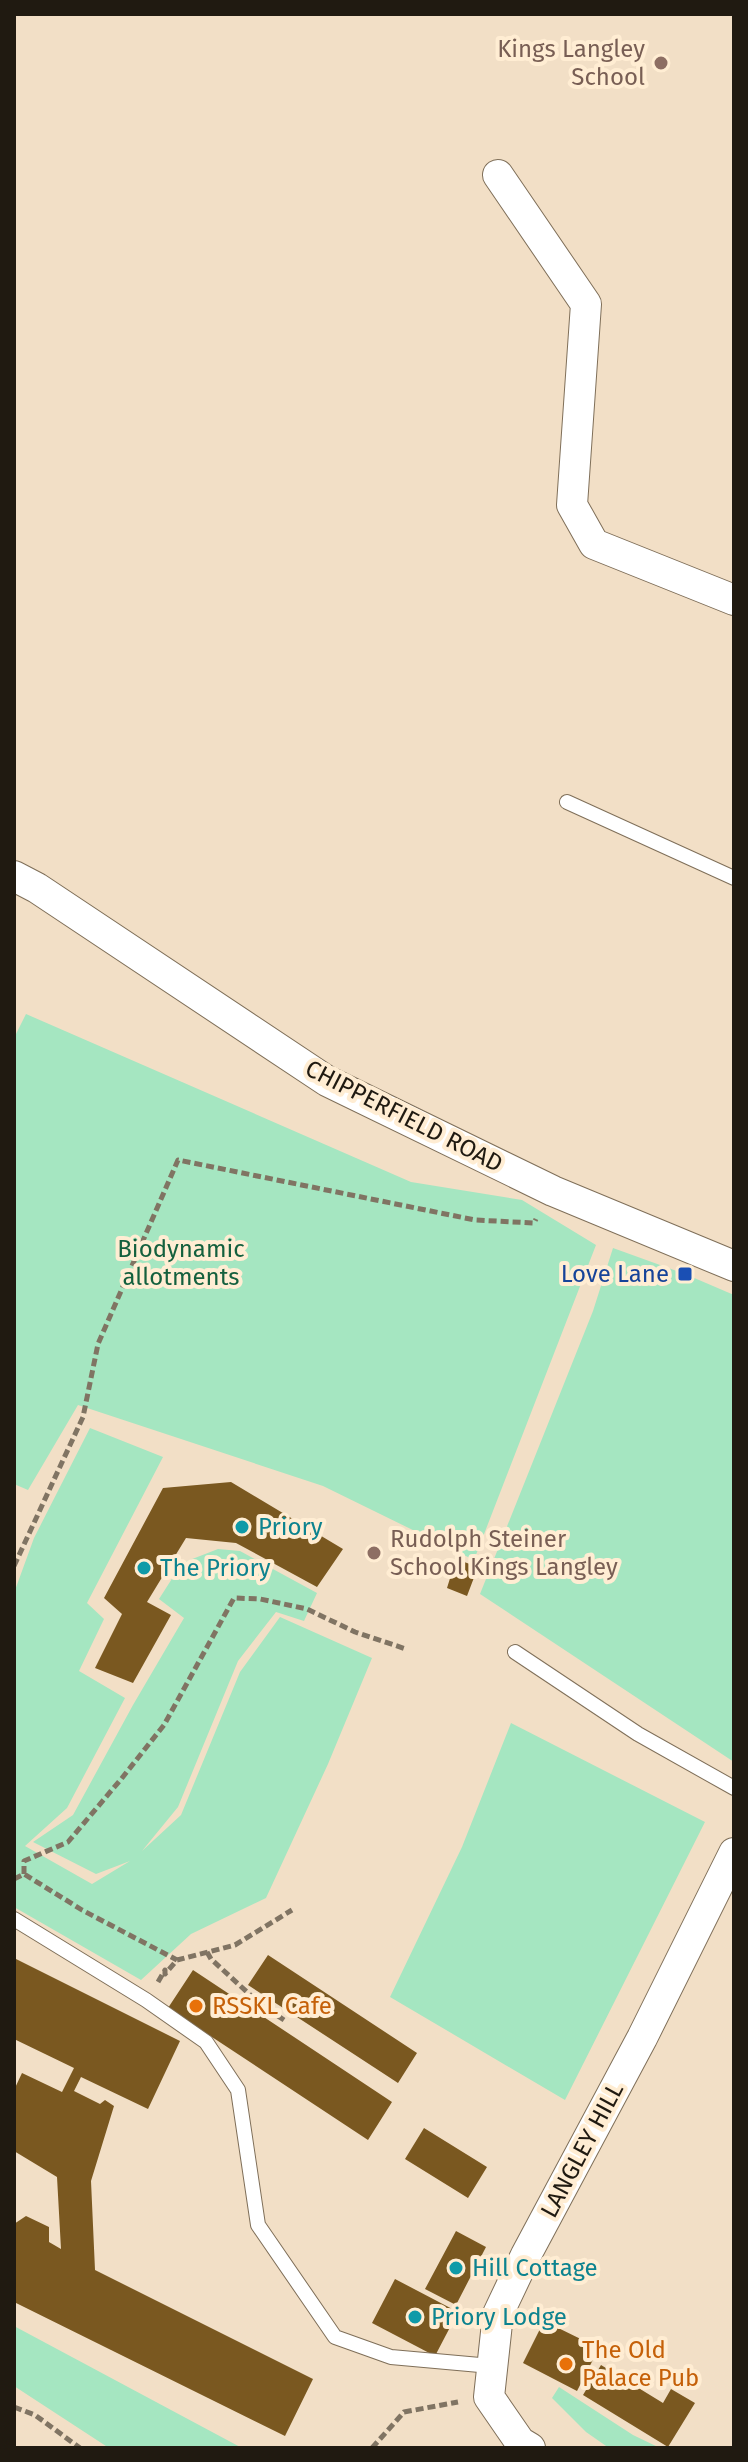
<svg xmlns="http://www.w3.org/2000/svg" width="748" height="2462" font-family="'Fira Sans',sans-serif">
  <style>
    .green { fill: #a5e6c1 }
    .building { fill: #7a5820 }
    .lines { fill: none; stroke-linecap: round; stroke-linejoin: round }
    .lane-casing { stroke: #7f6f59; stroke-width: 16 }
    .street-casing { stroke: #7f6f59; stroke-width: 32 }
    .path { stroke: #807463; stroke-width: 5; stroke-dasharray: 8 4; stroke-linecap: butt }
    .lane { stroke: #fff; stroke-width: 14 }
    .street { stroke: #fff; stroke-width: 30 }
    .education-dot { fill: #8d6e63; stroke: #ffedd3; stroke-width: 3 }
    .transit-dot { fill: #1a4fb4; stroke: #ffedd3; stroke-width: 3 }
    .culture-dot { fill: #0f9aa8; stroke: #ffedd3; stroke-width: 3 }
    .food-dot { fill: #e8710a; stroke: #ffedd3; stroke-width: 3 }
    .labels { text-anchor: middle; stroke-width: 8; stroke-linejoin: round; paint-order: stroke }
    .education-label { font-size: 24px; fill: #785e54; stroke: #ffedd3; text-anchor: end }
    .street-label { font-size: 24px; fill: #201a11; stroke: #ffedd3 }
    .park-label { font-size: 24px; fill: #14603e; stroke: #ffedd3 }
    .transit-label { font-size: 24px; fill: #164399; stroke: #ffedd3; text-anchor: end }
    .culture-label { font-size: 24px; fill: #0d838f; stroke: #ffedd3; text-anchor: start }
    .food-label { font-size: 24px; fill: #c56008; stroke: #ffedd3; text-anchor: start }
  </style>
  <rect width="100%" height="100%" fill="#f2dfc6"/>
  <path class="green" d="M26,1014l385,168 111,18 74,45 -122,315 -151,-74 -245,-81 -50,85 -14,-6v-446z
    M613,1248l72,26 49,21v467l-254,-168 113,-283z
    M90,1428l73,29 -76,146 17,16 -25,52 46,27 -58,110 -42,38 67,38 38,-23 -34,13 -63,-32 40,-27 60,-110 51,-87 -25,-19 23,-36 36,-14 22,2 77,42 -13,28 -28,-9 -38,49 -60,146 -36,44 39,-36 59,-143 40,-55 92,41 -44,106 -62,134 -75,36 -50,46 -127,-73v-314l20,-55z
    M511,1723l194,99 -140,278 -175,-103 72,-150z
    M14,2326l228,122h-133l-95,-62z
    M559,2387l74,48 27,13h-51l-23,-16 -34,-34z"/>
  <path class="building" d="M231,1482l112,67 -26,38 -81,-44 -50,-5 -39,64 24,13 -38,68 -38,-15 27,-54 -18,-16 59,-110z
    M456,1559l22,8 -11,29 -20,-8z
    M268,1955l149,98 -19,30 -150,-98z
    M14,1958l166,83 -32,68 -67,-32 -7,14 26,13 5,-4 9,6 -23,75 4,89 218,109 -28,57 -271,-134v-78l12,-8 23,11v15l12,7 -4,-72 -43,-26v-61l8,-17 40,19 12,-24 -60,-29z
    M193,1970l199,132 -24,38 -200,-132z
    M424,2128l63,39 -19,31 -63,-39z
    M456,2231l30,16 -30,58 -31,-16z
    M395,2279l63,33 -23,44 -63,-33z
    M544,2321l55,27 -22,43 -54,-28z
    M601,2365l62,38 8,-14 24,14 -27,44 -85,-52z"/>
  <g class="lines">
    <g class="lane-casing">
      <path id="lane" d="M567,802l167,76
        M515,1652l123,82 96,54
        M14,1919l132,81 60,42 32,48 20,135 77,112 56,20 100,9"/>
    </g>
    <g class="street-casing">
      <path id="street" d="M498,175l88,129 -14,201 22,39 140,56
        M14,876l23,12 290,193 226,110 181,75
        M530,2448l-10,-6 -31,-45 9,-83 28,-59 116,-217 92,-185"/>
    </g>
    <path class="path" d="M14,1566l69,-149 15,-73 80,-184 297,60 59,3 2,-4
      M24,1874v-13l44,-19 54,-64 42,-53 70,-127 26,1 47,10 48,23 51,17
      M14,1879l10,-5 58,36 95,50
      M207,1952l4,7 48,44 25,17
      M158,1982l7,-12v4l12,-14 58,-15 57,-35
      M14,2407l21,8 45,33
      M372,2448l32,-36 54,-10"/>
    <use href="#lane" class="lane"/>
    <use href="#street" class="street"/>
  </g>
  <g class="education-dot">
    <circle cx="661" cy="63" r="8"/>
    <circle cx="374" cy="1553" r="8"/>
  </g>
  <rect class="transit-dot" x="677" y="1266" width="16" height="16" rx="4"/>
  <g class="culture-dot">
    <circle cx="242" cy="1527" r="8"/>
    <circle cx="144" cy="1568" r="8"/>
    <circle cx="456" cy="2268" r="8"/>
    <circle cx="415" cy="2317" r="8"/>
  </g>
  <g class="food-dot">
    <circle cx="196" cy="2006" r="8"/>
    <circle cx="566" cy="2364" r="8"/>
  </g>
  <g class="labels">
    <g class="education-label">
      <text x="645" y="57">Kings Langley<tspan x="645" dy="28">School</tspan></text>
      <text x="390" y="1547" text-anchor="start">Rudolph Steiner<tspan x="390" dy="28">School Kings Langley</tspan></text>
    </g>
    <g class="street-label">
      <text transform="translate(404 1116) rotate(27)" y="8">CHIPPERFIELD ROAD</text>
      <text transform="translate(582 2150) rotate(-62)" y="8">LANGLEY HILL</text>
    </g>
    <g class="park-label">
      <text x="181" y="1257">Biodynamic<tspan x="181" dy="28">allotments</tspan></text>
    </g>
    <g class="transit-label">
      <text x="669" y="1282">Love Lane</text>
    </g>
    <g class="culture-label">
      <text x="258" y="1535">Priory</text>
      <text x="160" y="1576">The Priory</text>
      <text x="472" y="2276">Hill Cottage</text>
      <text x="431" y="2325">Priory Lodge</text>
    </g>
    <g class="food-label">
      <text x="212" y="2014">RSSKL Cafe</text>
      <text x="582" y="2358">The Old<tspan x="582" dy="28">Palace Pub</tspan></text>
    </g>
  </g>
  <rect width="748" height="2462" fill="none" stroke="#201a11" stroke-width="32"/>
</svg>
